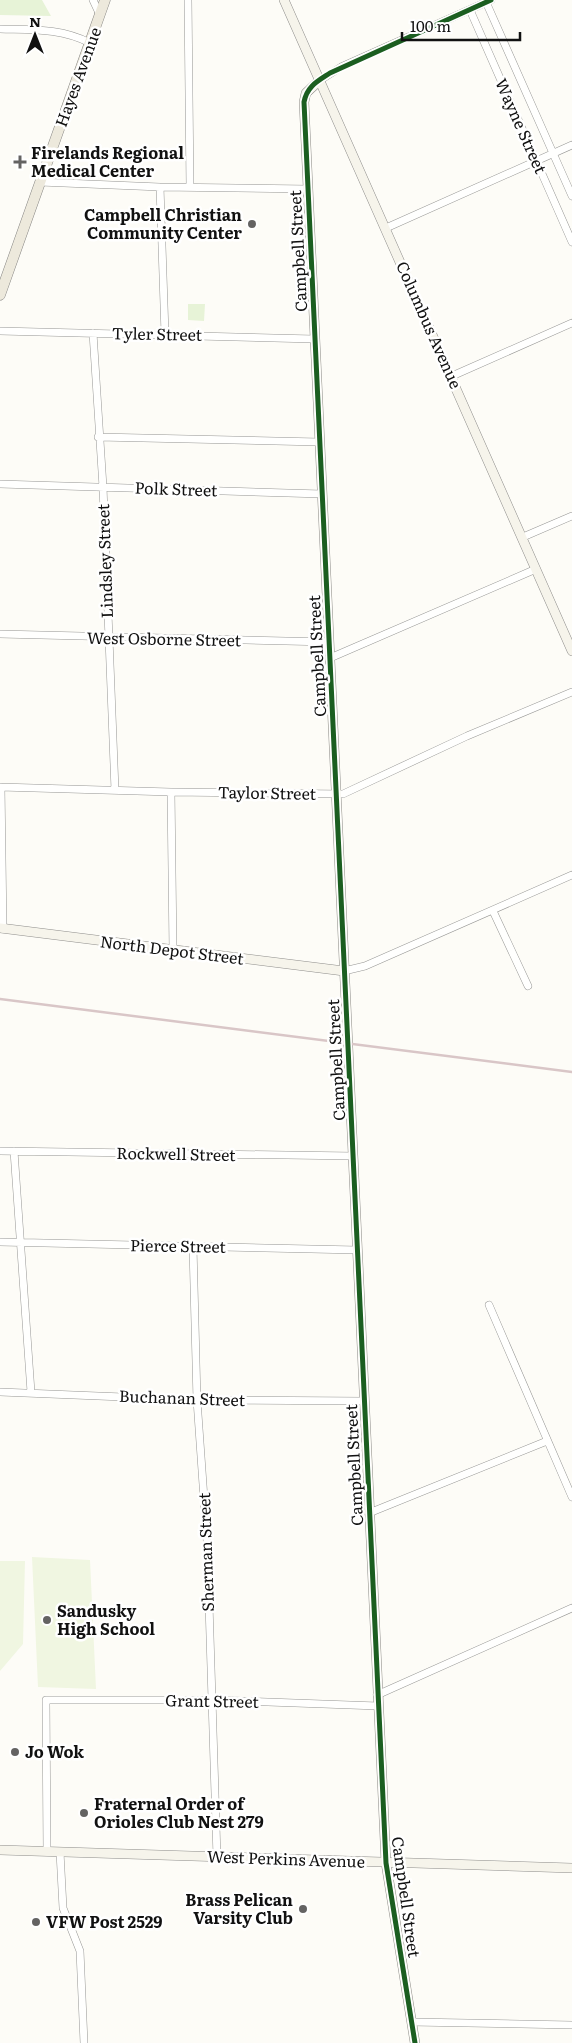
<svg xmlns="http://www.w3.org/2000/svg" width="572" height="2043" font-family="Literata,serif">
  <style>
    .green { fill: #e7f3d7 }
    .pitch { fill: #f0f6e1 }
    .lines { fill: none; stroke-linecap: round; stroke-linejoin: round }
    .street-casing { stroke: #979795; stroke-width: 8 }
    .secondary-casing { stroke: #8e8d8b; stroke-width: 10 }
    .primary-casing { stroke: #858482; stroke-width: 11 }
    .street { stroke: #fffffe; stroke-width: 7 }
    .secondary { stroke: #f6f4eb; stroke-width: 9 }
    .primary { stroke: #ede9dc; stroke-width: 10 }
    .rail { stroke: #d9c6c7; stroke-width: 2.5 }
    .cycleway-casing { stroke: #fff; stroke-width: 8 }
    .cycleway { stroke: #1b5e20; stroke-width: 5 }
    .poi-dot { fill: #646362; stroke: #fff; stroke-width: 2 }
    .labels { text-anchor: middle; stroke-width: 5; stroke-linejoin: round; paint-order: stroke }
    .street-label { font-size: 16px; fill: #111; stroke: #fff }
    .poi-label { font-size: 16px; font-weight: bold; fill: #111; stroke: #fff; text-anchor: start }
  </style>
  <rect width="100%" height="100%" fill="#fdfcf7"/>
  <path class="green" d="M0,0h42l9,16 -51,-1z
    M188,304h17l-1,17 -16,-1z"/>
  <path class="pitch" d="M32,1557l58,3 6,129 -58,-2z
    M0,1561h25l-2,83 -23,27z"/>
  <g class="lines">
    <g class="street-casing">
      <path id="street" d="M93,0l7,15
        M188,0l2,187
        M486,2l86,194
        M470,10l102,232
        M0,29c32,1 61,-1 90,14
        M319,81l22,-14 150,-67
        M40,182l120,5 148,2
        M160,187l5,147
        M386,228l186,-83
        M0,331l314,8
        M93,333l10,154 12,303
        M452,376l120,-53
        M98,437l221,5
        M0,484l322,10
        M523,537l49,-21
        M0,634l329,8
        M330,658l206,-89
        M0,787l171,5 172,2 124,-58 105,-44
        M1,787l2,142
        M171,792l2,158
        M493,911l35,75
        M344,971l21,-5 207,-91
        M0,1151l353,5
        M14,1151l17,241
        M0,1242l357,8
        M193,1247l4,153 10,141 10,316
        M489,1305l83,192
        M0,1392l197,8 166,1
        M369,1513l178,-72
        M377,1695l195,-87
        M47,1852l-1,-152h165l167,6
        M60,1852l3,56 17,43 4,92
        M412,2022l160,3"/>
    </g>
    <g class="secondary-casing">
      <path id="secondary" d="M284,0l288,651
        M319,81l-13,12 -2,9 82,1761 29,180
        M0,928l344,43
        M0,1850l572,18"/>
    </g>
    <g class="primary-casing">
      <path id="primary" d="M0,295l105,-295"/>
    </g>
    <use href="#street" class="street"/>
    <use href="#secondary" class="secondary"/>
    <use href="#primary" class="primary"/>
    <path class="rail" d="M0,999l572,73"/>
    <g class="cycleway-casing">
      <path id="cycleway" d="M415,2043l-29,-180 -82,-1761c3,-16 14,-21 26,-29l161,-73"/>
    </g>
    <use href="#cycleway" class="cycleway"/>
  </g>
  <g class="poi-dot">
    <path d="M17.5 154.5h5v5h5v5h-5v5h-5v-5h-5v-5h5z"/>
    <circle cx="252" cy="224" r="5"/>
    <circle cx="47" cy="1620" r="5"/>
    <circle cx="15" cy="1752" r="5"/>
    <circle cx="84" cy="1813" r="5"/>
    <circle cx="303" cy="1909" r="5"/>
    <circle cx="36" cy="1922" r="5"/>
  </g>
  <g class="labels">
    <g class="street-label">
      <text transform="translate(78 77) rotate(-70)" y="6">Hayes Avenue</text>
      <text transform="translate(521 126) rotate(66)" y="6">Wayne Street</text>
      <text transform="translate(298 251) rotate(-93)" y="6">Campbell Street</text>
      <text transform="translate(429 325) rotate(66)" y="6">Columbus Avenue</text>
      <text transform="translate(157 334) rotate(1)" y="6">Tyler Street</text>
      <text transform="translate(176 489) rotate(2)" y="6">Polk Street</text>
      <text transform="translate(105 561) rotate(-92)" y="6">Lindsley Street</text>
      <text transform="translate(164 639) rotate(1)" y="6">West Osborne Street</text>
      <text transform="translate(317 656) rotate(-93)" y="6">Campbell Street</text>
      <text transform="translate(267 793) rotate(1)" y="6">Taylor Street</text>
      <text transform="translate(172 950) rotate(7)" y="6">North Depot Street</text>
      <text transform="translate(336 1060) rotate(-93)" y="6">Campbell Street</text>
      <text transform="translate(176 1154) rotate(1)" y="6">Rockwell Street</text>
      <text transform="translate(178 1246) rotate(1)" y="6">Pierce Street</text>
      <text transform="translate(182 1398) rotate(2)" y="6">Buchanan Street</text>
      <text transform="translate(354 1465) rotate(-93)" y="6">Campbell Street</text>
      <text transform="translate(206 1552) rotate(-92)" y="6">Sherman Street</text>
      <text transform="translate(212 1701) rotate(1)" y="6">Grant Street</text>
      <text transform="translate(286 1859) rotate(2)" y="6">West Perkins Avenue</text>
      <text transform="translate(406 1897) rotate(82)" y="6">Campbell Street</text>
    </g>
    <g class="poi-label">
      <text x="31" y="159">Firelands Regional<tspan x="31" dy="18">Medical Center</tspan></text>
      <text x="242" y="221" text-anchor="end">Campbell Christian<tspan x="242" dy="18">Community Center</tspan></text>
      <text x="57" y="1617">Sandusky<tspan x="57" dy="18">High School</tspan></text>
      <text x="25" y="1758">Jo Wok</text>
      <text x="94" y="1810">Fraternal Order of<tspan x="94" dy="18">Orioles Club Nest 279</tspan></text>
      <text x="293" y="1906" text-anchor="end">Brass Pelican<tspan x="293" dy="18">Varsity Club</tspan></text>
      <text x="46" y="1928">VFW Post 2529</text>
    </g>
  </g>
  <g transform="translate(35 35)" stroke="#ffffff" stroke-width="4" paint-order="stroke">
  <path d="M0-4L9 19L0 12L-9 19Z" fill="#111111"/>
  <text y="-8" font-size="14" font-weight="bold" text-anchor="middle" fill="#111111">N</text>
  </g>
  <path d="M402 32v8h118v-8" fill="none" stroke="#111111" stroke-width="2.5"/>
  <text x="410" y="32" font-size="15" fill="#111111" stroke="#ffffff" stroke-width="4" paint-order="stroke">100 m</text>
</svg>
